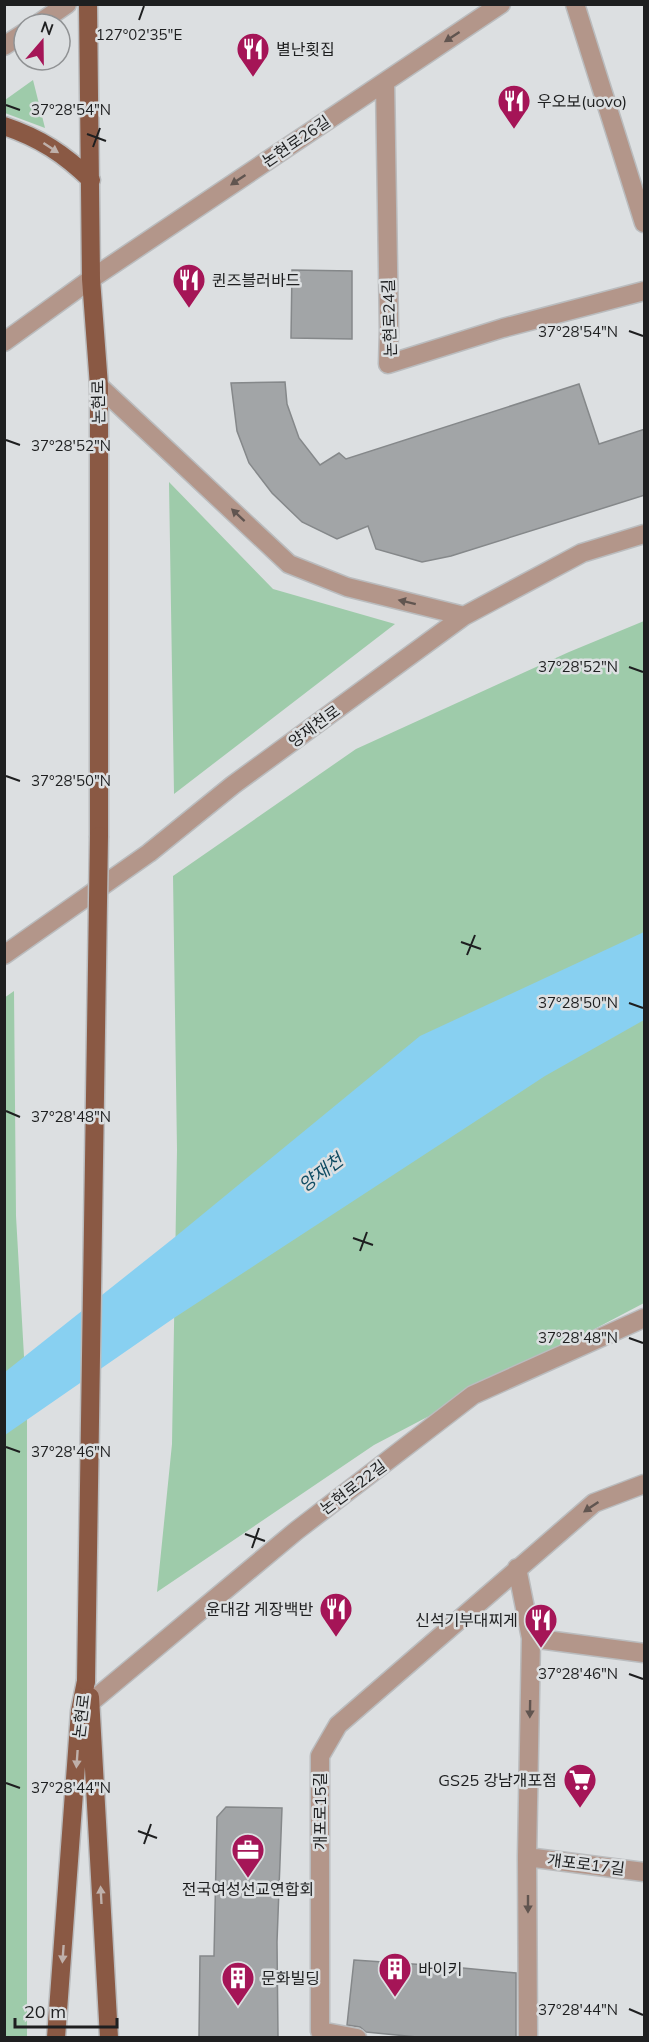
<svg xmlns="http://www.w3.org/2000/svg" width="649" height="2042" font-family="Mulish,'Noto Sans KR',sans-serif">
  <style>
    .green { fill: #9ecbaa }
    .water { fill: #88d0f1 }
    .building { fill: #a2a5a7; stroke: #85888a; stroke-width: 1.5 }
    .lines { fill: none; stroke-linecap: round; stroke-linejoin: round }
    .minor-casing { stroke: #babcbe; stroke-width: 21 }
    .major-casing { stroke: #babcbe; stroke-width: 21 }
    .minor { stroke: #b3968a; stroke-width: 18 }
    .major { stroke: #8a5944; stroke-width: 18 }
    .major-bridge-casing { stroke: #babcbe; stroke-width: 21; stroke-linecap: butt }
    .major-bridge { stroke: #8a5944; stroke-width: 18 }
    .oneway { fill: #615550 }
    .oneway2 { fill: #bfb0aa }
    .ticks { fill: none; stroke: #1e1f20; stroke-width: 2 }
    .labels { text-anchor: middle; stroke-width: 5; stroke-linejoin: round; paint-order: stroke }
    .poi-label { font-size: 16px; fill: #1e1f20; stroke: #dcdfe1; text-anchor: start }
    .street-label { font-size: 16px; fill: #1e1f20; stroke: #dcdfe1 }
    .water-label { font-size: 18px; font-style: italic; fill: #104c63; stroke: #dcdfe1 }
    .ticks-label { font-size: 15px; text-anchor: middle; fill: #1e1f20; stroke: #dcdfe1; stroke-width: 5; stroke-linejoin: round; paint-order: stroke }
  </style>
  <rect width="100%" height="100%" fill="#dcdfe1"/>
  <path class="green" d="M33,80l12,48 -40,-15v-13z
    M169,482l104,107 122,35 -221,170z
    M644,621v682l-270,142 -217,147 15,-148 5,-294 -4,-274 183,-127 213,-97z
    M14,991l2,225 11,193v629l-23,-1v-1039z"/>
  <path class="water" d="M644,932v88l-99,56 -371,242 -169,117v-63l170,-135 245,-201z"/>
  <path class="building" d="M292,270l60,1v68l-61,-1z
    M285,382l2,22 12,34 21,27 19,-12 7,6 233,-75 20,60 46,-15v66l-194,61 -29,6 -46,-13 -8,-23 -31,13 -35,-17 -30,-29 -23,-30 -12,-32 -6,-48z
    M226,1807l56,1 -5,134 1,95h-79l1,-81h14l3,-139z
    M354,1960l88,6 74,7v64h-99l-51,-5 -6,-5 -13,-2z"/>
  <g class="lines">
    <g class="minor-casing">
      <path id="minor" d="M575,4l69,219
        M38,24l29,-20
        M4,46l20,-13
        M385,82l4,248 -1,34 115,-36 141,-37
        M4,342l87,-63 410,-275
        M99,386l190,178 58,23 117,29
        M4,955l145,-102 84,-68 231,-169 118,-63 62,-19
        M517,1568l14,70 -4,219 1,181
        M531,1638l113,15
        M91,1702l205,-171 177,-136 171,-77
        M527,1857l117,15
        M357,2038l-37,-7v-275l18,-31 256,-222 50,-19"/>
    </g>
    <g class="major-casing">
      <path id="major" d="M88,4l3,275 8,107v450
        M4,126c36,12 60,28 87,54
        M90,1697l19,341
        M56,2038l24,-327 6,-30"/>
    </g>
    <use href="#minor" class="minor"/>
    <use href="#major" class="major"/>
    <g class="major-bridge-casing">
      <path id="major-bridge" d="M86,1681l13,-845"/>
    </g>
    <use href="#major-bridge" class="major-bridge"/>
  </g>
  <defs><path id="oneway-solid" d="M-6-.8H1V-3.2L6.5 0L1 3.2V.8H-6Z" transform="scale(1.5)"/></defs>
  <g class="oneway">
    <use href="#oneway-solid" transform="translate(452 37) rotate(147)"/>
    <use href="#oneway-solid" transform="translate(238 180) rotate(146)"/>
    <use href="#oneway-solid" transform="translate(238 515) rotate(-137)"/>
    <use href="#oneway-solid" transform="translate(407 602) rotate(-166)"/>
    <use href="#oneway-solid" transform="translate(591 1507) rotate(146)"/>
    <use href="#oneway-solid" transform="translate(530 1709) rotate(91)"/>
    <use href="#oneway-solid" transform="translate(528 1904) rotate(90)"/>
  </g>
  <g class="oneway2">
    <use href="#oneway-solid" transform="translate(51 148) rotate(33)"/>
    <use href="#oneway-solid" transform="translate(77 1759) rotate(94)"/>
    <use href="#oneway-solid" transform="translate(101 1895) rotate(-93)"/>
    <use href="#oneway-solid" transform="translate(63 1954) rotate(94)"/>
  </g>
  <path class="ticks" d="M139,20l5,-14M6,105l14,5M87,134l19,7M93,147l7,-19M629,331l14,5M6,440l14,5M629,667l14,5M6,776l14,5M461,942l20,7M467,955l8,-20M629,1003l14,5M6,1111l14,6M353,1238l20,7M360,1251l7,-19M629,1338l14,5M6,1447l14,5M245,1534l20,7M252,1548l7,-20M629,1674l14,5M6,1783l14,5M138,1831l19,7M144,1844l7,-20M629,2009l14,6"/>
  <defs>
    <g id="restaurant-pin" transform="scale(1.725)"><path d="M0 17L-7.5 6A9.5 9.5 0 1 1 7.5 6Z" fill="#a51557" stroke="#dcdfe1"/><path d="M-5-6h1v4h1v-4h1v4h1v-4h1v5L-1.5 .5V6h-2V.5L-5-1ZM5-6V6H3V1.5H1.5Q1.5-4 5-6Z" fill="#fff"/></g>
    <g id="supermarket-pin" transform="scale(1.725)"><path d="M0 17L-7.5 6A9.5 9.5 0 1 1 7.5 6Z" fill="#a51557" stroke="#dcdfe1"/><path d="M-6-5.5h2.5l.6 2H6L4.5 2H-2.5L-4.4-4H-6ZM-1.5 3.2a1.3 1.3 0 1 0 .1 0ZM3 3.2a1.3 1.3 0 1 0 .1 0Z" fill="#fff"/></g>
    <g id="office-pin" transform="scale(1.725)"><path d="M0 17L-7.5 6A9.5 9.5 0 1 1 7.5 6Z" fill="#a51557" stroke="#dcdfe1"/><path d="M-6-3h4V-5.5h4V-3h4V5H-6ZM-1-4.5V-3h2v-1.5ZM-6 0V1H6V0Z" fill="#fff"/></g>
    <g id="building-pin" transform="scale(1.725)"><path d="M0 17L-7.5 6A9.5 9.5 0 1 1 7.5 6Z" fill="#a51557" stroke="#dcdfe1"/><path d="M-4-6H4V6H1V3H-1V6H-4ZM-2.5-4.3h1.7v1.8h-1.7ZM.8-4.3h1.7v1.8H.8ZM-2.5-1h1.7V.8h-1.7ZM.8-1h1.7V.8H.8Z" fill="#fff"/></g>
  </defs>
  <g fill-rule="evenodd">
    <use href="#restaurant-pin" x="253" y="49"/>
    <use href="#restaurant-pin" x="514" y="101"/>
    <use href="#restaurant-pin" x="189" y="280"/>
    <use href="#restaurant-pin" x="336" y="1609"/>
    <use href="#restaurant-pin" x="541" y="1620"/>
    <use href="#supermarket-pin" x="580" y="1780"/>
    <use href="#office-pin" x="248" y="1850"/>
    <use href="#building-pin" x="395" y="1969"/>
    <use href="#building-pin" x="238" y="1978"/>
  </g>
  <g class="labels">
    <g class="poi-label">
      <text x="276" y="55">별난횟집</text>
      <text x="537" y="107">우오보(uovo)</text>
      <text x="212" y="286">퀸즈블러바드</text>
      <text x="313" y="1615" text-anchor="end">윤대감 게장백반</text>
      <text x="518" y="1626" text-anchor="end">신석기부대찌게</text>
      <text x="557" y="1786" text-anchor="end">GS25 강남개포점</text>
      <text x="248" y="1895" text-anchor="middle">전국여성선교연합회</text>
      <text x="418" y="1975">바이키</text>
      <text x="261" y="1984">문화빌딩</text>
    </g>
    <g class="street-label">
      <text transform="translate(296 141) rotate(-34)" y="6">논현로26길</text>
      <text transform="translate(389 318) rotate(-92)" y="6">논현로24길</text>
      <text transform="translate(98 402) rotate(-91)" y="6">논현로</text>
      <text transform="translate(314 726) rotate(-36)" y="6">양재천로</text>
      <text transform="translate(353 1487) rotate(-37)" y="6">논현로22길</text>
      <text transform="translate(81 1716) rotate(-83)" y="6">논현로</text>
      <text transform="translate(320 1811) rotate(-90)" y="6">개포로15길</text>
      <text transform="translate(586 1864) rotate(7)" y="6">개포로17길</text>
    </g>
    <g class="water-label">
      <text transform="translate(321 1173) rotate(-37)" y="6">양재천</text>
    </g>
  </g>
  <g class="ticks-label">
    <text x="139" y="40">127°02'35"E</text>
    <text x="71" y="115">37°28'54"N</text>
    <text x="578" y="337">37°28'54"N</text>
    <text x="71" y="451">37°28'52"N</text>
    <text x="578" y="672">37°28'52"N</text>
    <text x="71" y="786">37°28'50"N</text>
    <text x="578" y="1008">37°28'50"N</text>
    <text x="71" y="1122">37°28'48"N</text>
    <text x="578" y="1343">37°28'48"N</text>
    <text x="71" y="1457">37°28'46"N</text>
    <text x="578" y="1679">37°28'46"N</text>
    <text x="71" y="1793">37°28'44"N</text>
    <text x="578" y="2015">37°28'44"N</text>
  </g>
  <rect width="649" height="2042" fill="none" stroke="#1e1f20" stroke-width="12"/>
  <g transform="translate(42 42) rotate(20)"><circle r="28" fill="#dcdfe1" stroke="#909294" stroke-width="1.5"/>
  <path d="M0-4.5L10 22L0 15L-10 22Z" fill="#a51557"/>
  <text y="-9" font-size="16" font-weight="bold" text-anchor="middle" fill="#1e1f20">N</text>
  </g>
  <path d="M15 2018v9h102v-9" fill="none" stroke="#1e1f20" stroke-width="3"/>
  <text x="24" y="2018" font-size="18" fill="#1e1f20" stroke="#dcdfe1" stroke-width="4.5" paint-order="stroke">20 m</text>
</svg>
